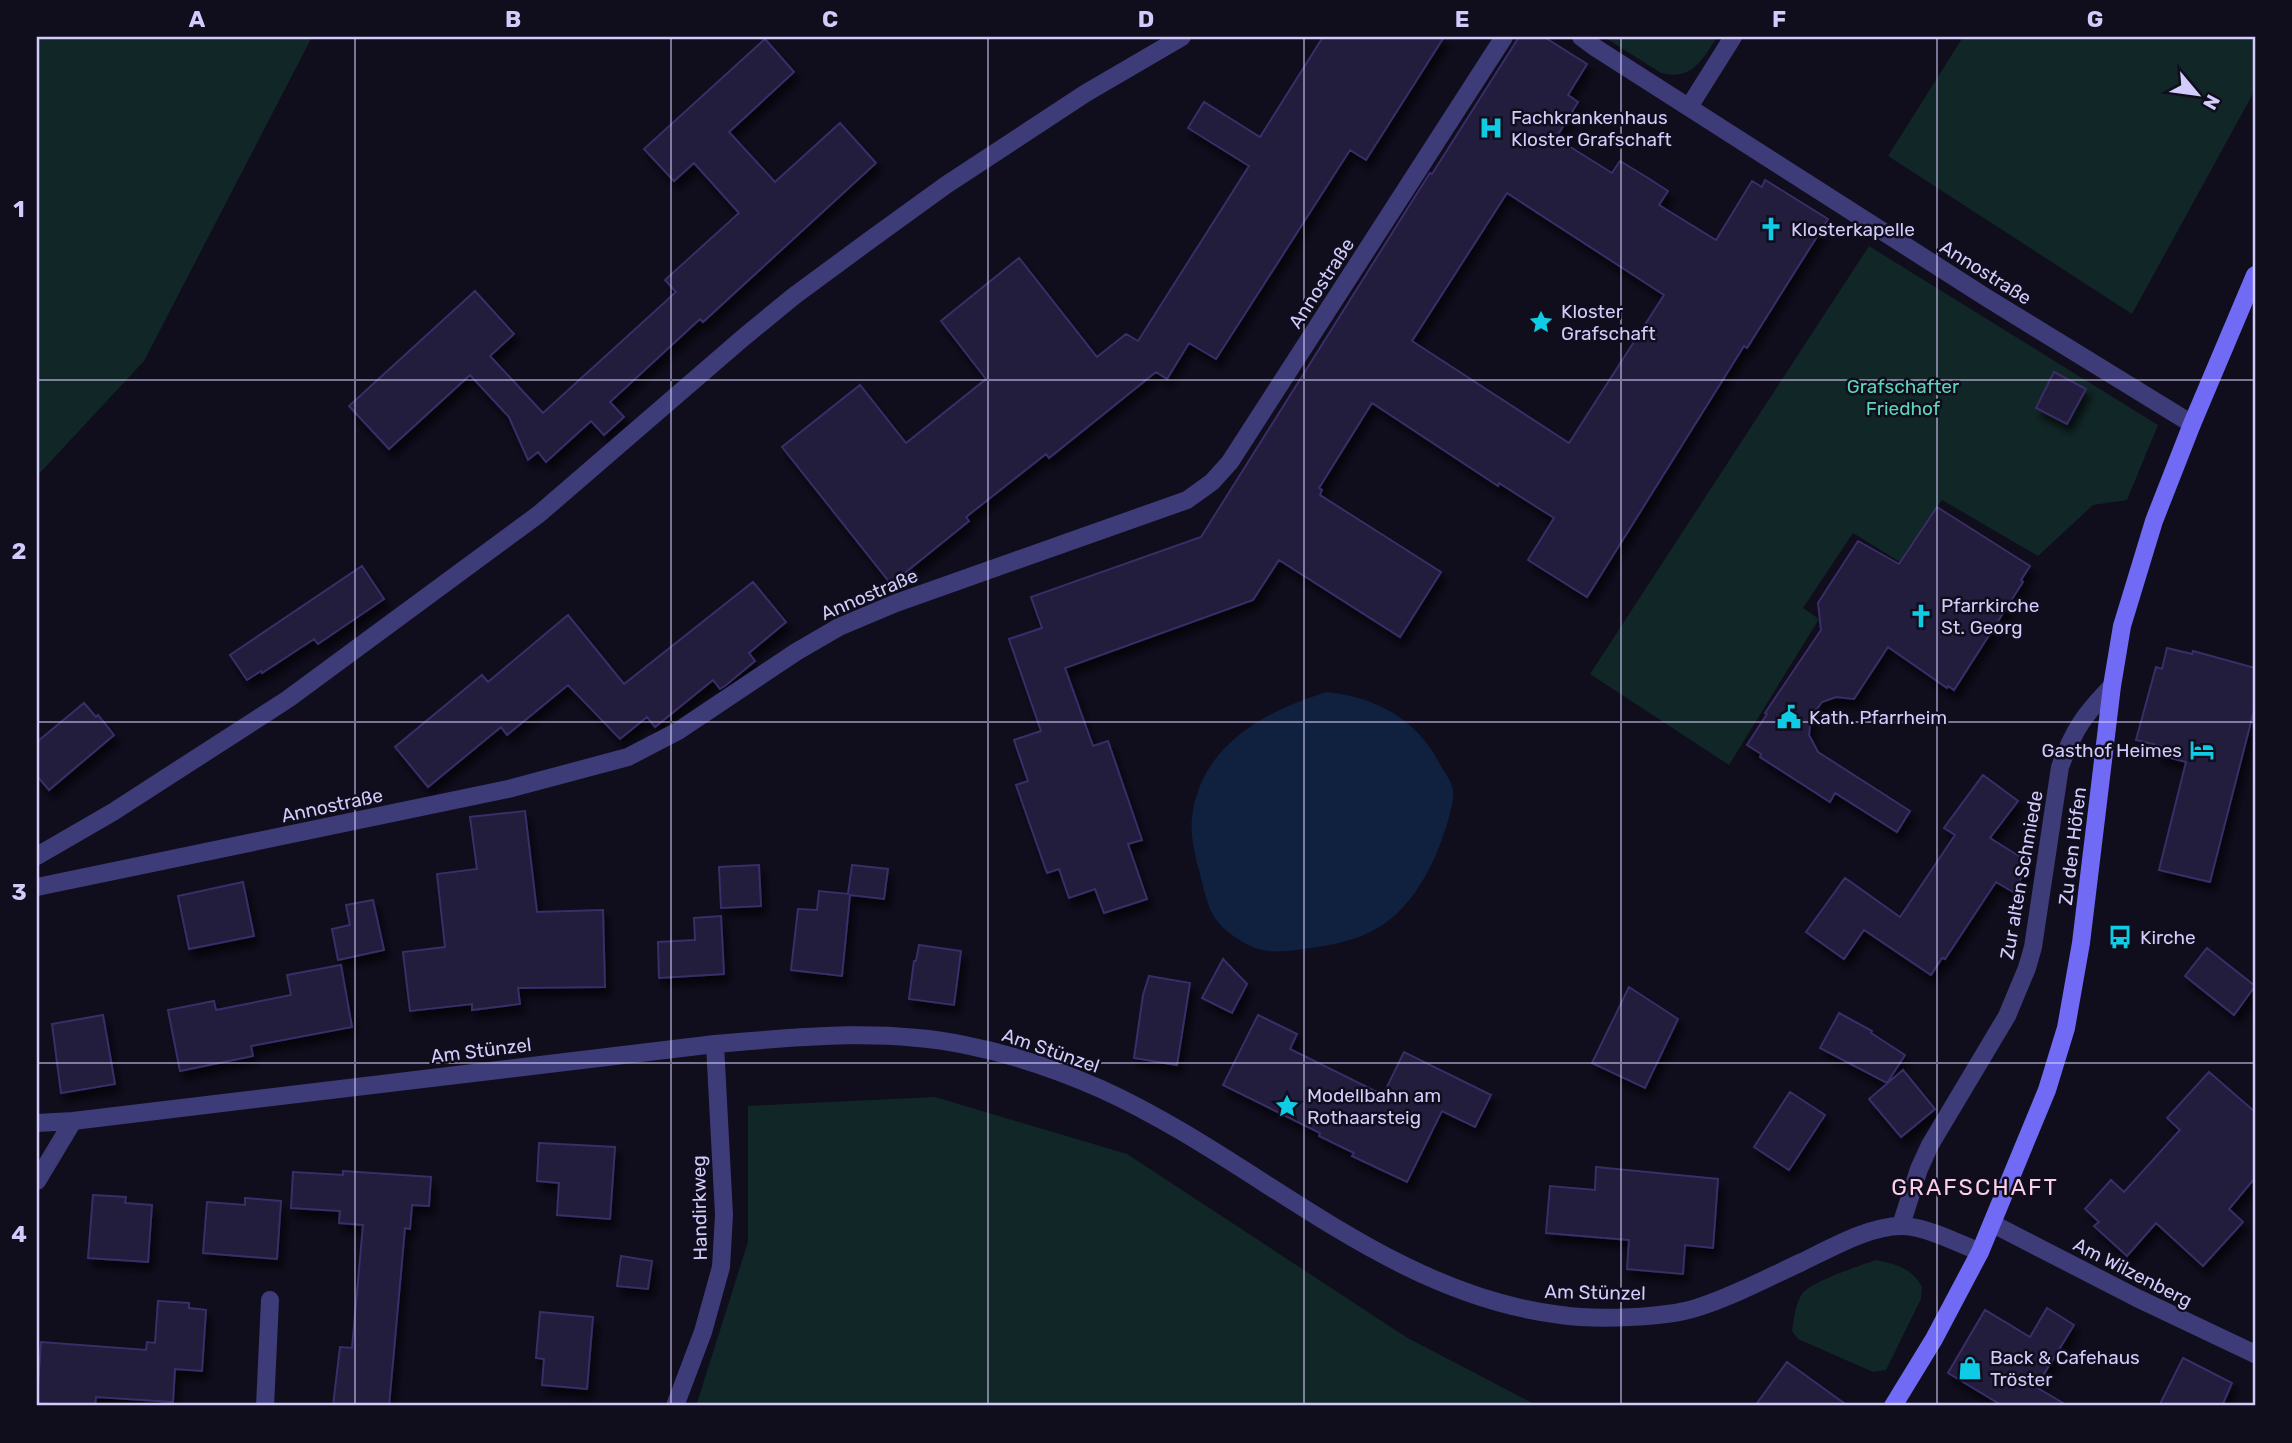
<svg xmlns="http://www.w3.org/2000/svg" width="2292" height="1443" font-family="Rubik,sans-serif">
  <style>
    .green { fill: #112626 }
    .water { fill: #0f213f }
    .building { fill: #221a3c; stroke: #3a2e67; stroke-width: 2; fill-rule: evenodd; filter: url(#shadow) }
    .lines { fill: none; stroke-linecap: round; stroke-linejoin: round }
    .street { stroke: #3e3b79; stroke-width: 18 }
    .secondary { stroke: #706af5; stroke-width: 18 }
    .grid { fill: none; stroke: #d2ccfc; stroke-width: 2; stroke-opacity: 0.55 }
    .labels { text-anchor: middle; stroke-width: 5; stroke-linejoin: round; paint-order: stroke }
    .poi-label { font-size: 19px; fill: #d2ccfc; stroke: #100d1d; text-anchor: start }
    .street-label { font-size: 19px; fill: #d2ccfc; stroke: #100d1d }
    .park-label { font-size: 19px; fill: #5ed5ba; stroke: #100d1d }
    .quarter-label { font-size: 23px; letter-spacing: 2px; fill: #fcceea; stroke: #100d1d }
    .neatline { fill: none; stroke: #d2ccfc; stroke-width: 2.5 }
    .grid-label { font-size: 23px; text-anchor: middle; font-weight: bold; fill: #d2ccfc }
  </style>
  <defs>
    <filter id="shadow"><feDropShadow dx="4.5" dy="8" stdDeviation="3.5" flood-color="#0009"/></filter>
  </defs>
  <rect width="100%" height="100%" fill="#100d1d"/>
  <path class="green" d="M37,37h275l-168,324 -107,115z
    M1604,37h113c-15,23 -25,44 -56,36z
    M1963,37h292v53l-123,224 -244,-158z
    M1869,246l289,179 -31,75 -34,5 -55,51 -96,-56 -42,62 -47,-29 -50,75 16,11 -90,146 -139,-91z
    M935,1097l192,57 279,183 132,69h-842l52,-164v-136z
    M1876,1260c20,4 36,8 46,27l-1,12 -35,71 -13,2 -75,-33 -6,-8c2,-11 3,-27 10,-37 10,-13 57,-28 74,-34z"/>
  <path class="water" d="M1327,692c50,5 91,28 114,74 4,7 11,16 12,24 2,10 -6,36 -10,46 -11,33 -32,71 -62,90 -20,13 -47,19 -71,22 -20,3 -43,7 -62,-3 -36,-20 -39,-33 -48,-71 -5,-18 -10,-38 -8,-57 9,-72 72,-106 135,-125z"/>
  <path class="building" d="M1323,37h121l-78,123 -16,-10 -134,209 -27,-16 -22,36 -11,-7 -107,86 -3,-4 -80,63 3,4 -78,63 -109,-137 78,-62 46,58 80,-64 -45,-58 78,-63 78,99 29,-23 12,7 111,-175 -61,-38 16,-26 56,35z
    M1519,37h25l43,27 -19,31 10,7 -22,36 56,35 8,-12 28,17 20,13 -9,14 57,35 36,-59 10,6 3,-7 63,39 -81,129 -3,-2 -157,251 -59,-37 26,-42 -55,-35 -1,3 -126,-83 -53,85 3,2 -2,5 121,77 -41,65 -121,-77 -26,40 -188,68 28,78 15,-5 34,99 -14,4 19,55 -43,14 -9,-24 -26,9 -10,-29 -12,4 -31,-88 12,-4 -14,-41 27,-9 -32,-92 33,-11 -11,-31 170,-60 215,-342 14,-22 2,1zM1507,193l157,102 -95,148 -157,-102z
    M765,39l29,33 -65,60 46,50 65,-59 36,40 -173,159 -3,-3 -90,83 14,15 -20,18 -13,-14 -45,41 -8,-10 -10,8 -19,-43 -39,-42 -81,74 -40,-43 126,-115 39,43 -24,22 53,57 133,-121 -11,-12 74,-67 -45,-50 -20,18 -30,-32z
    M2054,372l32,17 -19,35 -31,-16z
    M1937,507l93,59 -9,14 2,2 -69,108 -6,-4 -1,2 -59,-41 -34,52 -18,-2 -14,5 -11,15 -2,18 9,17 92,59 -13,21 -62,-39 -5,9 -70,-45 1,-3 -14,-9 20,-31 -2,-1 56,-83 -3,-27 40,-62 41,23z
    M362,566l22,33 -66,45 -4,-5 -52,34 -1,-2 -14,9 -17,-25z
    M753,582l33,40 -37,31 6,8 -29,24 -6,4 -7,-9 -58,47 -8,-10 -27,22 -52,-54 -61,50 -6,-8 -73,60 -33,-40 87,-72 6,7 80,-67 56,69z
    M2167,648l25,6 1,-3 62,17v38l-45,176 -51,-12 27,-108 -27,-7 2,-9 -25,-6 20,-73 6,2z
    M84,703l12,14 2,-2 16,20 -65,55 -12,-14v-34z
    M1983,775l35,26 -28,37 40,25 -17,29 -17,-10 -51,77 -3,-1 -11,17 -67,-45 -20,29 -38,-27 39,-54 55,39 55,-82 -11,-7z
    M525,811l12,101 66,-2 2,77 -87,1 2,16 -48,6v-6l-62,7 -7,-59 42,-5 -8,-73 40,-5 -7,-52z
    M759,865l2,41 -40,2 -2,-41z
    M852,865l36,4 -4,30 -34,-4 -8,81 -51,-6 7,-61 19,1 2,-19 29,3z
    M243,882l11,54 -65,13 -11,-53z
    M373,900l11,50 -46,10 -6,-31 18,-4 -4,-20z
    M721,916l3,58 -65,4 -1,-36 37,-2 -1,-22z
    M919,945l42,6 -7,54 -45,-6 5,-38h2z
    M2207,948l48,38 -21,29 -49,-39z
    M1223,959l24,25 -15,29 -30,-15z
    M341,965l11,62 -101,19 2,10 -73,15 -12,-61 46,-9 2,9 75,-15 -4,-20z
    M1149,976l41,7 -13,82 -43,-7 9,-63z
    M1629,987l49,32 -33,69 -53,-25z
    M1839,1013l33,18 -1,2 34,22 -18,28 -67,-35z
    M103,1015l12,69 -54,9 -9,-69z
    M1258,1015l39,19 -7,15 93,46 21,-43 87,43 -16,32 -33,-16 -35,71 -55,-26 2,-3 -35,-17 1,-3 -97,-48z
    M1903,1070l32,39 -34,28 -32,-38z
    M2209,1072l46,40v66l-26,31 14,13 -40,44 -47,-43 -29,33 -33,-30 5,-4 -14,-13 26,-29 13,12 56,-62 -13,-12z
    M1790,1092l35,23 -36,55 -35,-23z
    M539,1143l76,4 -5,72 -53,-4 2,-32 -22,-2z
    M1596,1167l122,12 -5,69 -28,-3 -2,29 -56,-5 2,-29 -83,-7 4,-47 45,4z
    M343,1171l88,6 -2,29 -17,-1 -2,24 -5,-1 -16,178h-56l7,-59 12,1 11,-123 -24,-2 1,-12 -49,-3 2,-36 50,3z
    M93,1195l33,2 -1,6 27,2 -4,57 -60,-4z
    M245,1198l36,3 -4,58 -74,-6 4,-51 38,3z
    M621,1256l31,5 -4,28 -31,-3z
    M158,1301l31,2v5l17,2 -4,61 -27,-2 -2,33 -77,-5 -1,9 -58,-3 4,-61 105,8 1,-8 8,1z
    M2047,1308l27,17 -38,62 32,19h-65l-55,-33 37,-63 45,27z
    M540,1312l53,5 -6,72 -45,-4 2,-26 -8,-1z
    M2183,1358l49,25 -10,23h-63z
    M1787,1362l61,44h-93z"/>
  <g class="lines">
    <path class="street" d="M1581,37l15,11 391,250 205,126
      M1689,107l44,-70
      M37,856l76,-44 175,-113 251,-185 205,-177 50,-41 76,-56 76,-55 140,-92 96,-56
      M37,887l471,-98 120,-32 50,-26 118,-79 43,-25 57,-24 291,-103 25,-18 18,-20 274,-425
      M37,1123l36,-2 642,-77c82,-7 168,-16 250,1 46,9 93,25 136,44 155,70 285,205 460,226 34,5 103,3 135,-7 36,-11 71,-30 106,-46 29,-14 69,-37 101,-36 24,1 55,17 77,26
      M37,1181l36,-60
      M1993,1224l144,74 118,56
      M1901,1225l18,-56 11,-24 77,-129 20,-48 6,-21 27,-180c14,-38 24,-52 52,-81
      M265,1406l5,-106
      M675,1406l28,-74 18,-65 3,-52 -9,-171"/>
    <path class="secondary" d="M1893,1406l41,-67 46,-87 67,-162 19,-62 15,-85 31,-257 10,-60 32,-105 38,-97 63,-149"/>
  </g>
  <path class="grid" d="M355,37v1369M671,37v1369M988,37v1369M1304,37v1369M1621,37v1369M1937,37v1369M37,380h2218M37,722h2218M37,1063h2218"/>
  <defs>
    <g id="hospital-bare" transform="scale(1.89)"><path d="M-5-5h3v3.5h4V-5h3V5h-3V1.5h-4V5h-3Z" fill="#10cbe4" stroke="#100d1d" stroke-width="2.5" paint-order="stroke"/></g>
    <g id="church-bare" transform="scale(1.89)"><path d="M-1.2-6h2.4v3.5h3.3v2.4h-3.3V6h-2.4V-.1h-3.3v-2.4h3.3Z" fill="#10cbe4" stroke="#100d1d" stroke-width="2.5" paint-order="stroke"/></g>
    <g id="sight-bare" transform="scale(1.89)"><path d="M0-6L1.8-2.2L6-1.7L2.9 1.2L3.7 5.4L0 3.3L-3.7 5.4L-2.9 1.2L-6-1.7L-1.8-2.2Z" fill="#10cbe4" stroke="#100d1d" stroke-width="2.5" paint-order="stroke"/></g>
    <g id="civic-bare" transform="scale(1.89)"><path d="M-.6-6.5H3V-4.5H.6V-3L4-1V1h2V6H-6V1h2V-1L-.6-3ZM-1.2 2.5V6h2.4V2.5Z" fill="#10cbe4" stroke="#100d1d" stroke-width="2.5" paint-order="stroke"/></g>
    <g id="hotel-bare" transform="scale(1.89)"><path d="M-6-4.5h1.5V1H6V5H4.5V3h-9V5H-6ZM-4 0a1.8 1.8 0 1 1 3.6 0ZM.5 0V-2.5h3Q6-2.5 6 0Z" fill="#10cbe4" stroke="#100d1d" stroke-width="2.5" paint-order="stroke"/></g>
    <g id="bus-bare" transform="scale(1.89)"><path d="M-5-6H5V4H4V6H2V4H-2V6H-4V4H-5ZM-3.5-4V0h7V-4ZM-3.5 1.2v1.5H-2V1.2ZM2 1.2v1.5H3.5V1.2Z" fill="#10cbe4" stroke="#100d1d" stroke-width="2.5" paint-order="stroke"/></g>
    <g id="shop-bare" transform="scale(1.89)"><path d="M-5-2.5h2.3a2.7 3.5 0 0 1 5.4 0H5L5.5 6h-11ZM-1.5-2.5h3a1.5 2.3 0 0 0-3 0Z" fill="#10cbe4" stroke="#100d1d" stroke-width="2.5" paint-order="stroke"/></g>
  </defs>
  <g fill-rule="evenodd">
    <use href="#hospital-bare" x="1491" y="128"/>
    <use href="#church-bare" x="1771" y="229"/>
    <use href="#sight-bare" x="1541" y="322"/>
    <use href="#church-bare" x="1921" y="616"/>
    <use href="#civic-bare" x="1789" y="717"/>
    <use href="#hotel-bare" x="2202" y="750"/>
    <use href="#bus-bare" x="2120" y="937"/>
    <use href="#sight-bare" x="1287" y="1106"/>
    <use href="#shop-bare" x="1970" y="1368"/>
  </g>
  <g class="labels">
    <g class="poi-label">
      <text x="1511" y="124">Fachkrankenhaus<tspan x="1511" dy="22">Kloster Grafschaft</tspan></text>
      <text x="1791" y="236">Klosterkapelle</text>
      <text x="1561" y="318">Kloster<tspan x="1561" dy="22">Grafschaft</tspan></text>
      <text x="1941" y="612">Pfarrkirche<tspan x="1941" dy="22">St. Georg</tspan></text>
      <text x="1809" y="724">Kath. Pfarrheim</text>
      <text x="2182" y="757" text-anchor="end">Gasthof Heimes</text>
      <text x="2140" y="944">Kirche</text>
      <text x="1307" y="1102">Modellbahn am<tspan x="1307" dy="22">Rothaarsteig</tspan></text>
      <text x="1990" y="1364">Back &amp; Cafehaus<tspan x="1990" dy="22">Tröster</tspan></text>
    </g>
    <g class="street-label">
      <text transform="translate(1986 272) rotate(32)" y="7">Annostraße</text>
      <text transform="translate(1321 283) rotate(-57)" y="7">Annostraße</text>
      <text transform="translate(869 594) rotate(-23)" y="7">Annostraße</text>
      <text transform="translate(332 805) rotate(-12)" y="7">Annostraße</text>
      <text transform="translate(2072 846) rotate(-83)" y="7">Zu den Höfen</text>
      <text transform="translate(2021 875) rotate(-80)" y="7">Zur alten Schmiede</text>
      <text transform="translate(481 1050) rotate(-7)" y="7">Am Stünzel</text>
      <text transform="translate(1051 1050) rotate(19)" y="7">Am Stünzel</text>
      <text transform="translate(699 1208) rotate(-91)" y="7">Handirkweg</text>
      <text transform="translate(2133 1272) rotate(27)" y="7">Am Wilzenberg</text>
      <text transform="translate(1595 1292) rotate(1)" y="7">Am Stünzel</text>
    </g>
    <g class="park-label">
      <text x="1903" y="393">Grafschafter<tspan x="1903" dy="22">Friedhof</tspan></text>
    </g>
    <g class="quarter-label">
      <text x="1975" y="1195">GRAFSCHAFT</text>
    </g>
  </g>
  <rect width="2292" height="1443" fill="none" stroke="#100d1d" stroke-width="77"/>
  <g transform="translate(2197 94) rotate(119)" stroke="#100d1d" stroke-width="5" paint-order="stroke">
  <path d="M0-5L12 26L0 18L-12 26Z" fill="#d2ccfc"/>
  <text y="-10" font-size="19" font-weight="bold" text-anchor="middle" fill="#d2ccfc">N</text>
  </g>
  <rect x="38" y="38" width="2216" height="1366" class="neatline"/>
  <g class="grid-label">
    <text x="197" y="27">A</text>
    <text x="513" y="27">B</text>
    <text x="830" y="27">C</text>
    <text x="1146" y="27">D</text>
    <text x="1462" y="27">E</text>
    <text x="1779" y="27">F</text>
    <text x="2095" y="27">G</text>
    <text x="19" y="217">1</text>
    <text x="19" y="559">2</text>
    <text x="19" y="900">3</text>
    <text x="19" y="1242">4</text>
  </g>
</svg>
